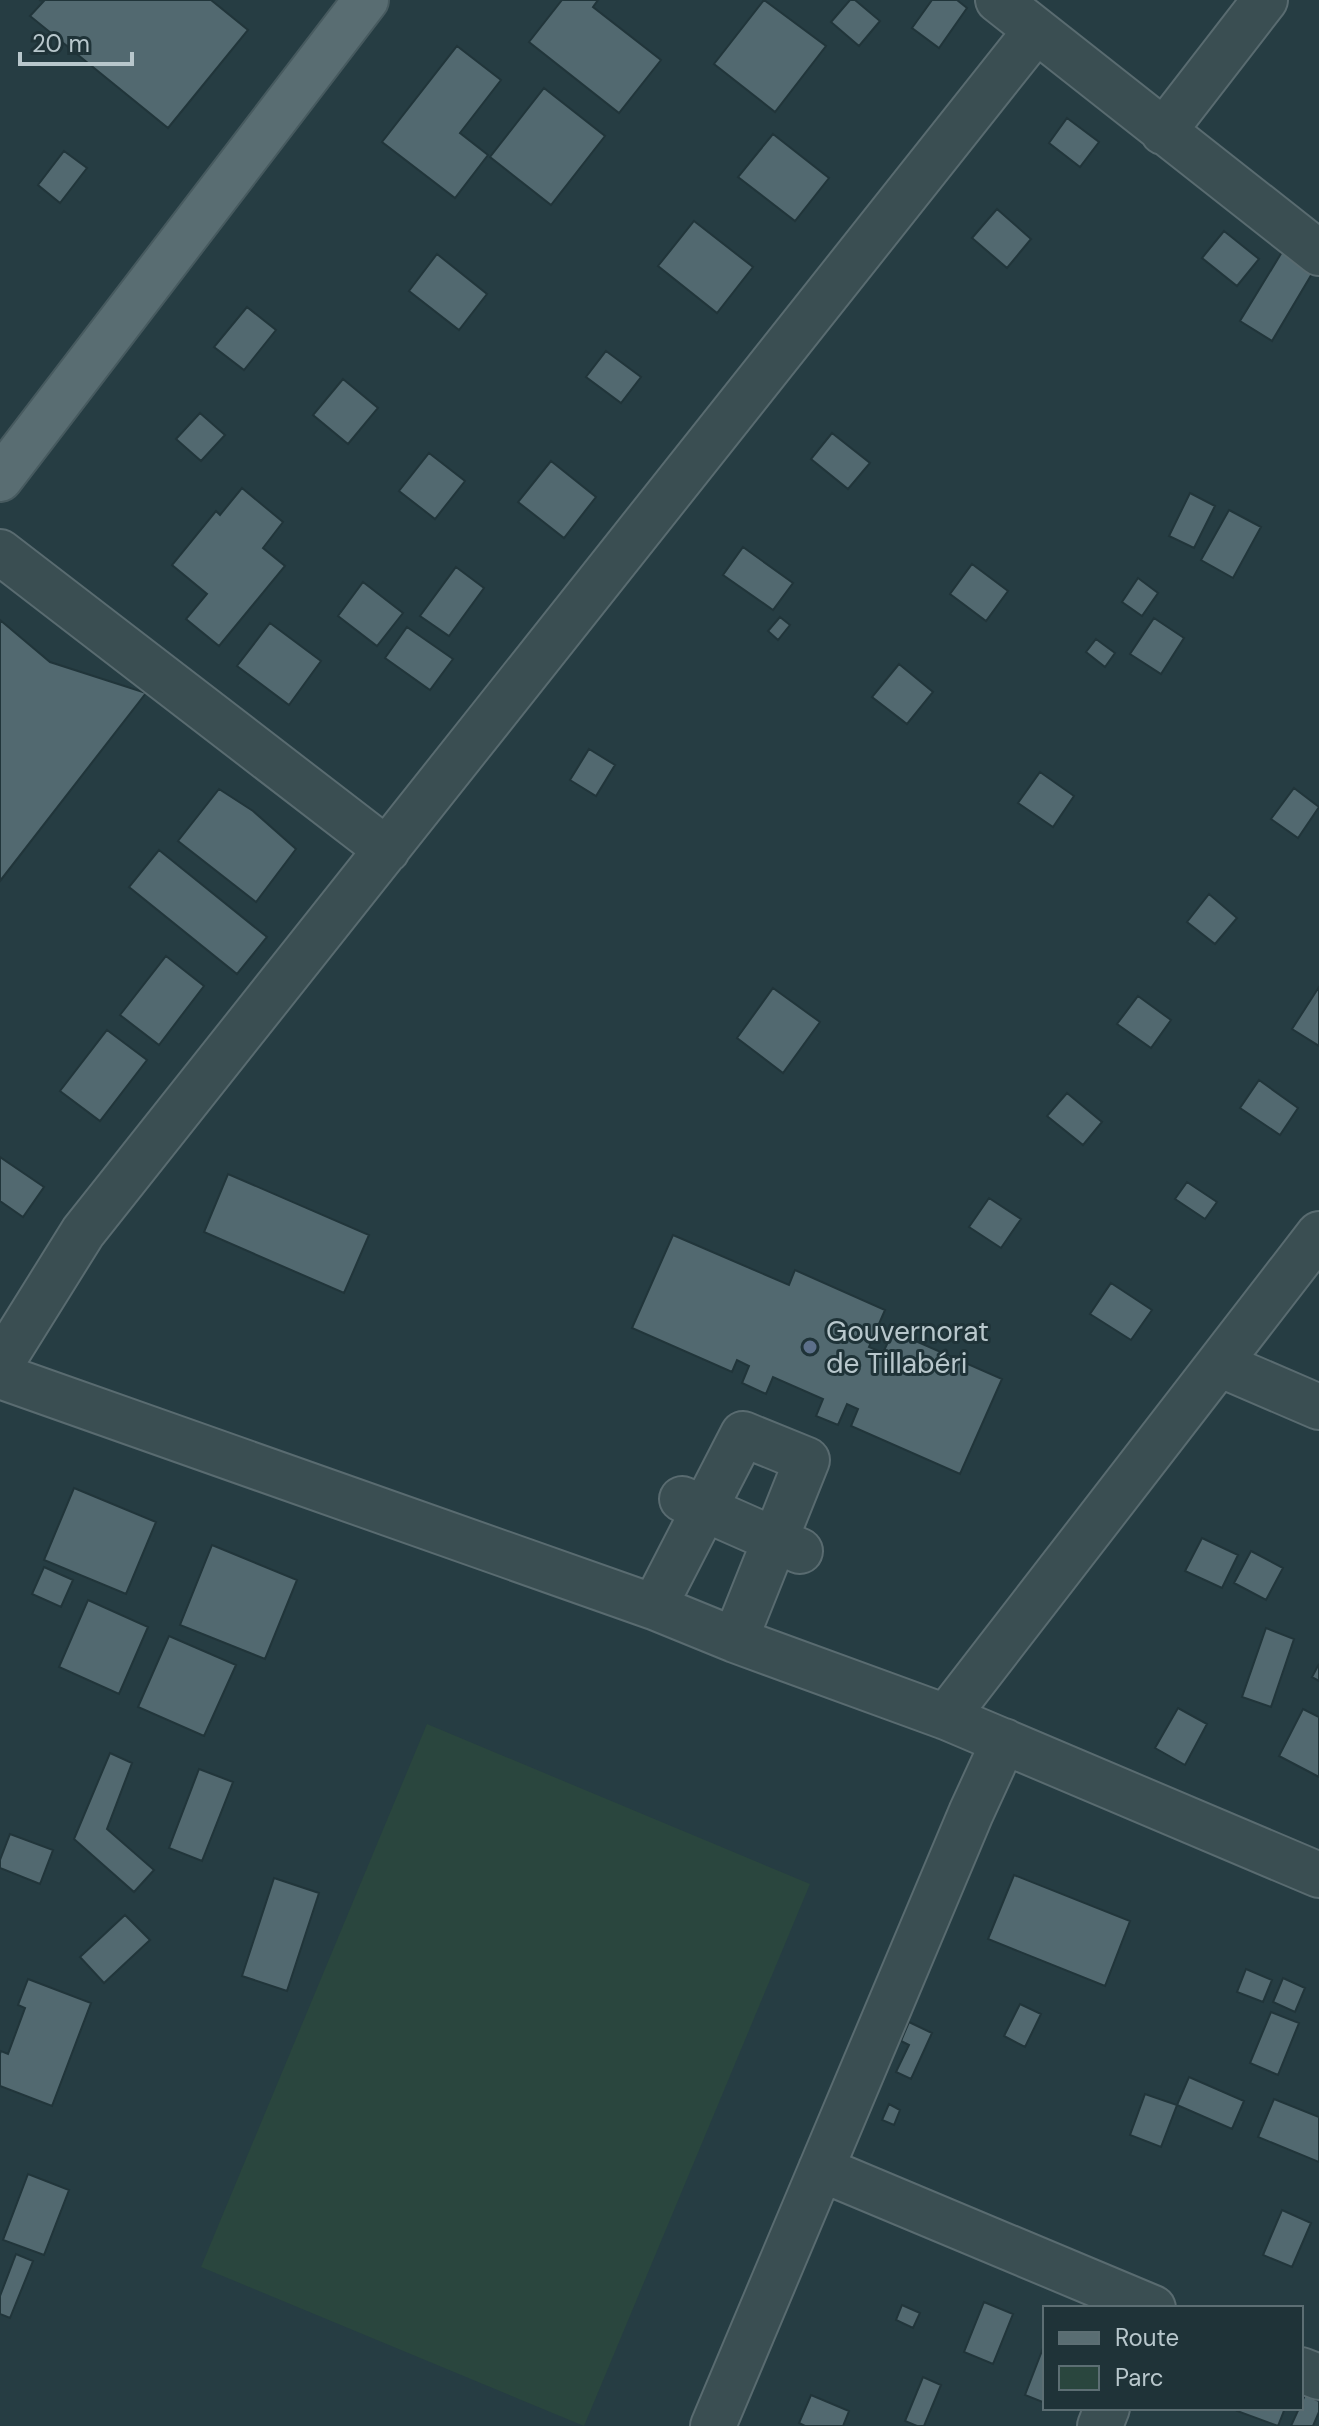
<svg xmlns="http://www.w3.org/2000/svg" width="1319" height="2426" font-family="'DM Sans',sans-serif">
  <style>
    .green { fill: #2a463e }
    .building { fill: #526970; stroke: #21353a; stroke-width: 2 }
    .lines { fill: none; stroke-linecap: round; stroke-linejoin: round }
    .minor-casing { stroke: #596b70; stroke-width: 48 }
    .major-casing { stroke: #475a5f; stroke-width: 48 }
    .minor { stroke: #3a4e52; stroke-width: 44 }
    .major { stroke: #596d72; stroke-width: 44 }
    .service-dot { fill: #5c6f8a; stroke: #1f3338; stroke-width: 3 }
    .labels { text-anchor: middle; stroke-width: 6; stroke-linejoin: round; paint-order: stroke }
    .poi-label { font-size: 28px; fill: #b8c7cc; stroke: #1f3338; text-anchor: start }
  </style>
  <rect width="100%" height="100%" fill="#263d43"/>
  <path class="green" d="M427,1724l383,160 -226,542 -383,-159z"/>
  <path class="building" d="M39,0h172l37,30 -80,98 -138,-112 14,-15z
    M562,0h36l-5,7 68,53 -42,53 -90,-71z
    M764,0l62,46 -51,66 -61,-48z
    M850,0h5l25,21 -21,25 -28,-24z
    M932,0h25l10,8 -28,40 -27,-20z
    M457,46l44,34 -41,53 28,22 -33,43 -73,-56z
    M544,88l61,48 -54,69 -61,-48z
    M1067,118l32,24 -19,25 -31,-24z
    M773,134l56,44 -34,43 -57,-44z
    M64,151l23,17 -27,35 -22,-18z
    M997,209l34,30 -24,29 -35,-30z
    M694,221l59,46 -36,46 -59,-47z
    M1224,231l35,28 -22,27 -35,-28z
    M1282,252l31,20 -41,69 -32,-20z
    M437,254l50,40 -28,36 -50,-39z
    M247,307l29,23 -32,40 -30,-23z
    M606,351l35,26 -20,26 -35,-26z
    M343,379l35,29 -30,36 -35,-29z
    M200,413l25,22 -24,26 -25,-22z
    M832,433l38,30 -22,26 -37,-30z
    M429,453l36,28 -30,38 -36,-28z
    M551,461l45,36 -32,41 -46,-36z
    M242,488l41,34 -20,26 22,18 -66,80 -33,-27 21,-25 -35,-29 44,-54 4,4z
    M1190,493l25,13 -21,42 -25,-12z
    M1229,510l32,17 -28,51 -32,-18z
    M743,547l50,36 -20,27 -50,-35z
    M972,564l36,27 -22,30 -36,-27z
    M456,567l28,21 -35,48 -29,-20z
    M1138,578l20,15 -16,23 -20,-14z
    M363,582l40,31 -26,33 -39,-30z
    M780,617l10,8 -12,15 -10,-9z
    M1154,618l30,20 -23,36 -31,-20z
    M0,620l50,42 96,31 -146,188z
    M270,623l51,38 -32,44 -52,-39z
    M407,627l46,32 -23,31 -45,-32z
    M1096,639l19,14 -10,14 -19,-15z
    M899,664l34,28 -26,32 -35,-27z
    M589,749l26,16 -19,31 -26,-16z
    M1040,772l34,24 -21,31 -35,-24z
    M1294,788l25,19 -21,31 -27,-19z
    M219,789l34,22 43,38 -40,53 -78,-61z
    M159,850l108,87 -30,37 -108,-87z
    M1209,894l28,24 -22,26 -28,-22z
    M166,956l38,30 -45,59 -39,-30z
    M1319,987v59l-27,-17z
    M773,988l47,34 -37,51 -46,-35z
    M1138,996l33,24 -20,28 -34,-24z
    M107,1030l40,30 -47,61 -40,-30z
    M1259,1080l39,28 -18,27 -40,-27z
    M1067,1093l35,29 -19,23 -36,-29z
    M0,1157l44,30 -21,30 -23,-16z
    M228,1174l141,61 -25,58 -140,-61z
    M1187,1182l30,20 -12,17 -30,-20z
    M989,1198l32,21 -20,29 -32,-21z
    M673,1235l116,50 6,-15 90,40 -16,37 14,6 10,-22 109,48 -42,95 -109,-48 7,-17 -11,-5 -9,21 -22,-9 7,-17 -50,-22 -7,17 -24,-11 7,-17 -12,-6 -5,12 -100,-44z
    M1111,1283l41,27 -21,30 -41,-26z
    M74,1488l82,34 -30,72 -82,-34z
    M1202,1538l36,17 -16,33 -37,-17z
    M212,1545l85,35 -32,79 -85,-34z
    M1251,1551l32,17 -17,32 -32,-17z
    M44,1567l29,13 -12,27 -29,-13z
    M88,1600l60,27 -29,67 -60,-27z
    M1266,1628l28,11 -23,68 -29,-10z
    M169,1636l67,29 -32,71 -66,-29z
    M1319,1664v17l-7,-4z
    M1178,1708l29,16 -22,41 -30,-17z
    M1303,1709l16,8v60l-40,-21z
    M110,1753l22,10 -25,66 47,41 -20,22 -60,-53z
    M199,1769l34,13 -31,79 -33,-13z
    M10,1834l43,16 -13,34 -40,-16v-8z
    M1014,1875l116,46 -25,65 -117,-47z
    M274,1878l45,15 -32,98 -45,-15z
    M125,1915l25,25 -46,43 -24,-26z
    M1246,1969l26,11 -9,22 -26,-10z
    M1283,1978l22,10 -10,24 -22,-10z
    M28,1979l63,24 -39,103 -52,-20v-32l1,-3 7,3 17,-46 -7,-3z
    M1020,2004l21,10 -16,33 -21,-11z
    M1271,2012l28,11 -21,52 -28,-12z
    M909,2022l23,11 -21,46 -15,-7 13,-27 -8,-4z
    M1189,2077l55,24 -12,28 -55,-24z
    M1145,2094l32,11 -16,42 -31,-12z
    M1274,2099l45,18v45l-61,-25z
    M889,2104l11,6 -6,15 -12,-5z
    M28,2174l41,16 -25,65 -41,-15z
    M1282,2210l29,13 -19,44 -29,-12z
    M16,2254l17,7 -23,57 -10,-4v-18z
    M984,2302l29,12 -20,50 -29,-12z
    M902,2305l18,8 -7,15 -17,-8z
    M1045,2343v60l-20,-8z
    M923,2377l18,8 -17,41h-7l-12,-5z
    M811,2395l38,16 -6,15h-38l-6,-3z
    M1305,2395l14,6v11l-6,14h-22z
    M1238,2408h47l-7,18 -41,-15z"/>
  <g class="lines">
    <g class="minor-casing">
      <path id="minor" d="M998,0l321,253
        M1163,132l102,-132
        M0,552l387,298
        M1219,1364l100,43
        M0,1365l83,-133 952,-1200
        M0,1376l654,231 81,33 211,77 373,158
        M682,1499l118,52
        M654,1607l89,-173 64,26 -72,180
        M946,1717l373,-483
        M821,2169l332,139
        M1301,2370l18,7
        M713,2426l258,-613 33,-72
        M1100,2426l7,-18"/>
    </g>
    <g class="major-casing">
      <path id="major" d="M0,479l366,-479"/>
    </g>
    <use href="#minor" class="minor"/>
    <use href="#major" class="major"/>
  </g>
  <circle class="service-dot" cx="810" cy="1347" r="8"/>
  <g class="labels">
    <g class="poi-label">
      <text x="826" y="1341">Gouvernorat<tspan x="826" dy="32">de Tillabéri</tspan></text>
    </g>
  </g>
  <rect x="1043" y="2306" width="260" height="104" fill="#1f3338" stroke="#5c6e73" stroke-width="2"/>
  <rect x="1059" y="2332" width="40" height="12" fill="#596d72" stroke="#5c6e73" stroke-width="2"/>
  <text x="1115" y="2346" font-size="24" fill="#b8c7cc">Route</text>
  <rect x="1059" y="2366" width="40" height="24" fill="#2a463e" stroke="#5c6e73" stroke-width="2"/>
  <text x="1115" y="2386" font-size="24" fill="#b8c7cc">Parc</text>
  <path d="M20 52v12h112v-12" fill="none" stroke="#b8c7cc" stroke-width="4"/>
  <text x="32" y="52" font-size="24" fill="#b8c7cc" stroke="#1f3338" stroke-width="6" paint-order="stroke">20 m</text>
</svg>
